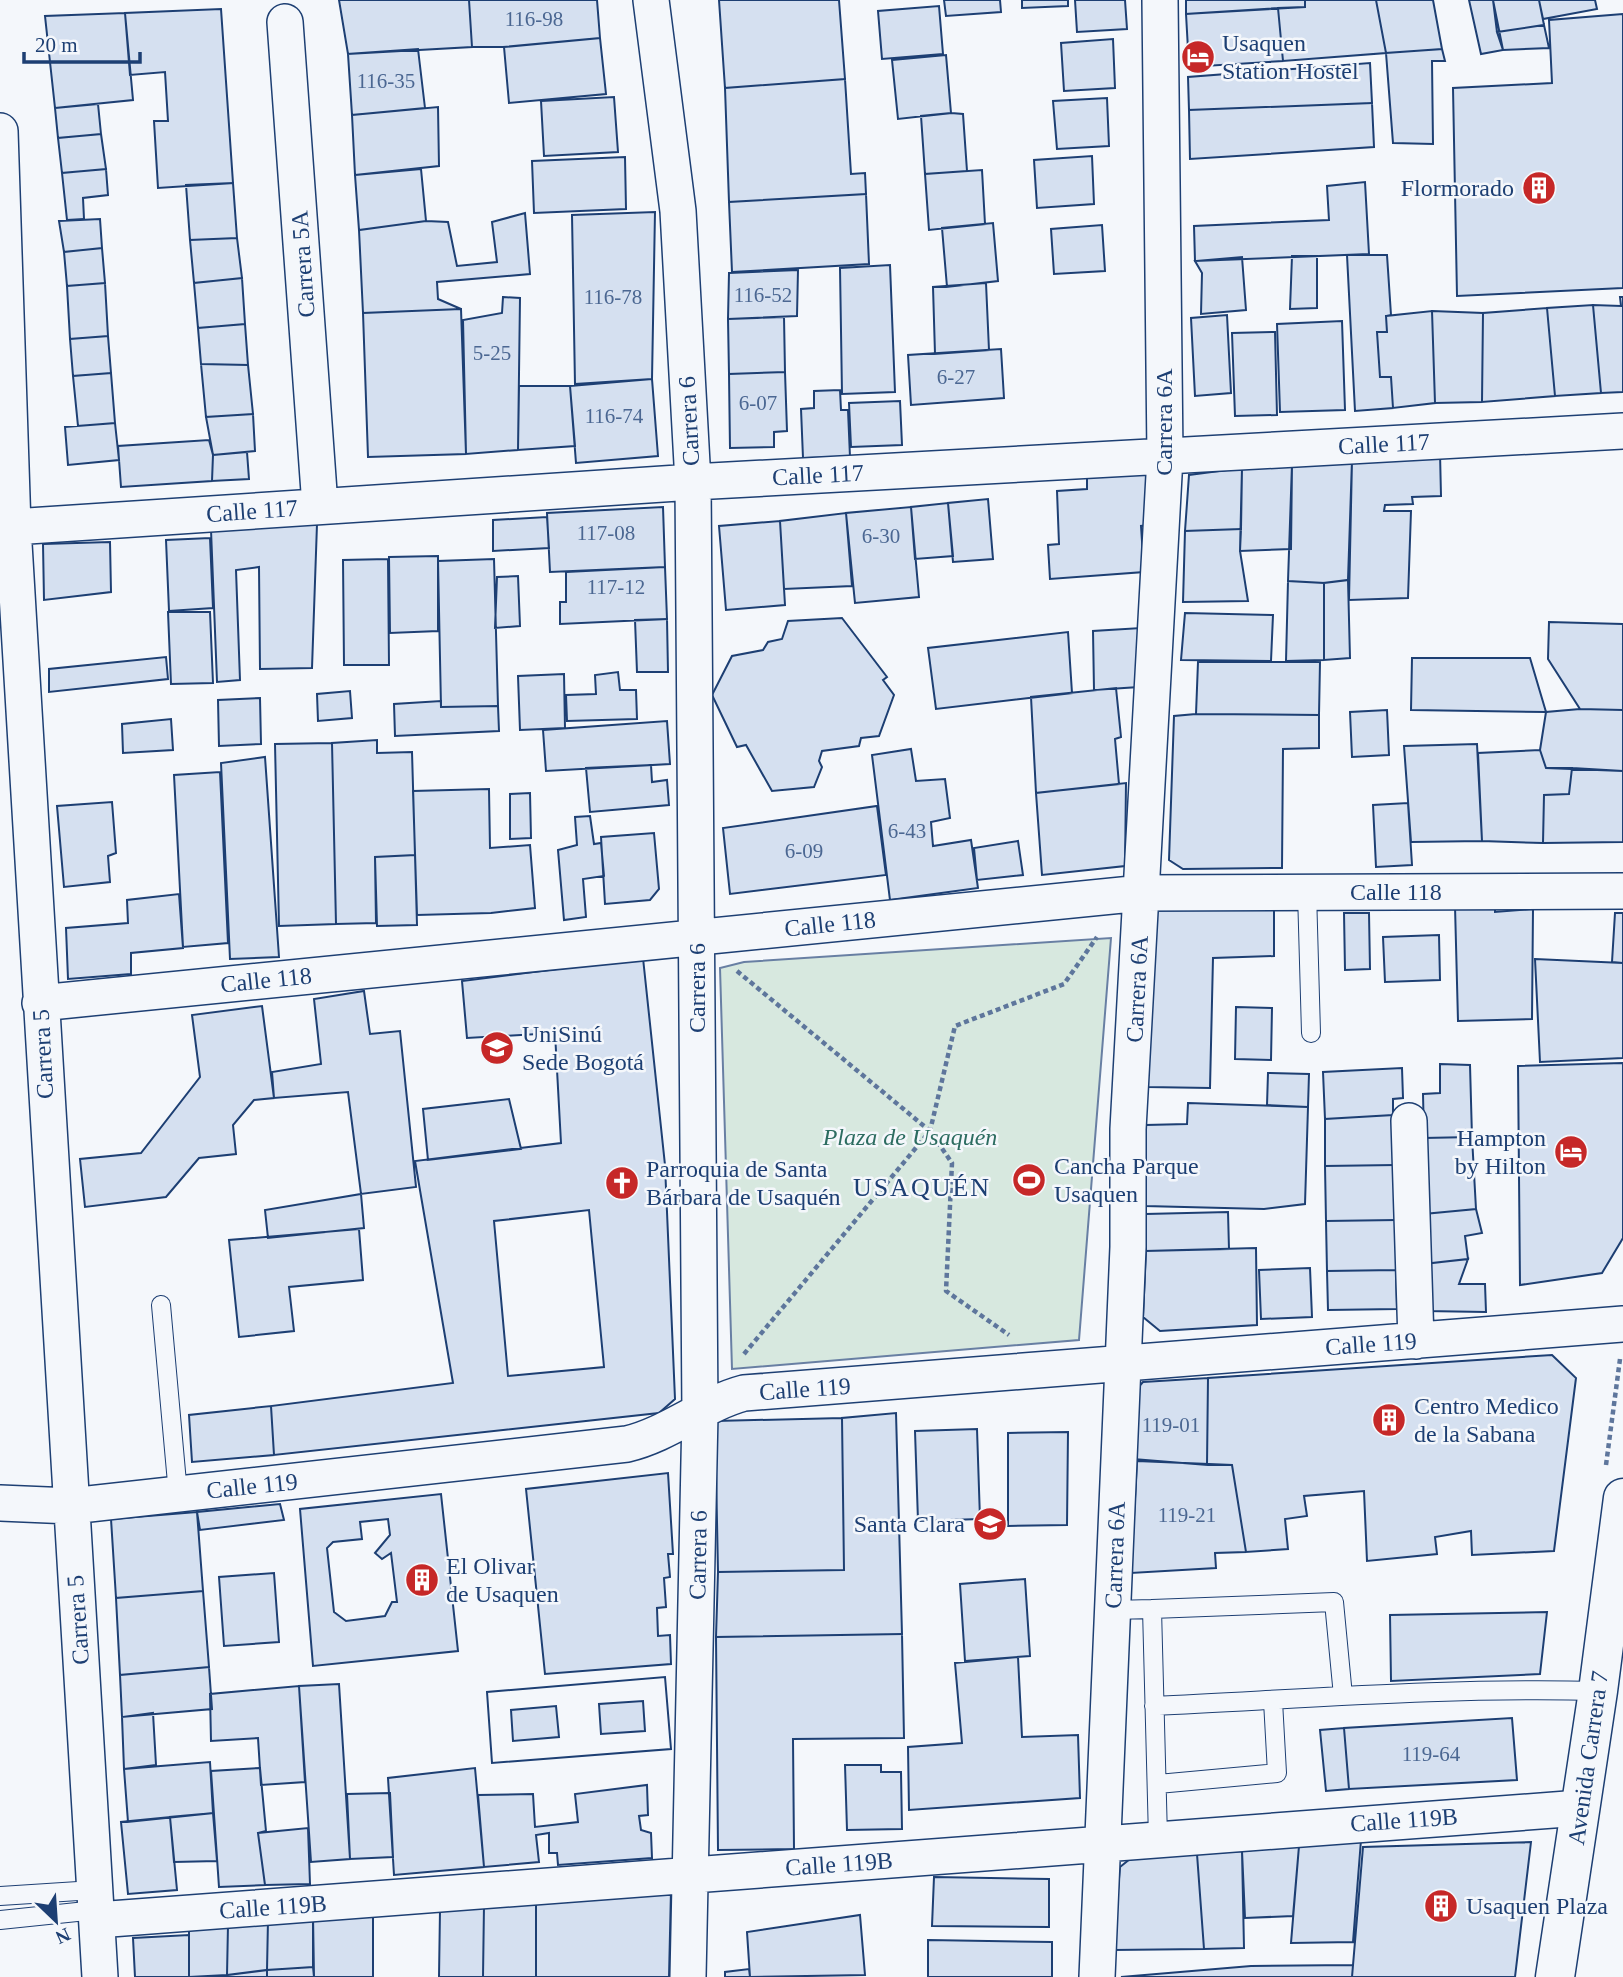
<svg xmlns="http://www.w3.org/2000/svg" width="1623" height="1977" font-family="Georgia,serif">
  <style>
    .green { fill: #d7e8df; stroke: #687fa3; stroke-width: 2 }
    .building { fill: #d5e0f0; stroke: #1d3f73; stroke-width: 2; fill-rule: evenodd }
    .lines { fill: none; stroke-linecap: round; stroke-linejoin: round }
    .lane-casing { stroke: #1d3f73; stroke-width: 20 }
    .street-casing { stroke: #1d3f73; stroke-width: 38 }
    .primary-casing { stroke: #1d3f73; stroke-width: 41 }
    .path { stroke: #5e769c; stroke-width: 4.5; stroke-dasharray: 5 3.5; stroke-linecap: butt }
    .lane { stroke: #f4f7fb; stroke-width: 18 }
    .street { stroke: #f4f7fb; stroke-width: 35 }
    .primary { stroke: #f4f7fb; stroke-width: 38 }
    .labels { text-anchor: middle; stroke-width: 5; stroke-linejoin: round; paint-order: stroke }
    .number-label { font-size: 21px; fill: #4b6792 }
    .poi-label { font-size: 24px; fill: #1d3f73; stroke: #f4f7fb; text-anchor: start }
    .street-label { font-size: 24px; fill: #1d3f73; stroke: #f4f7fb }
    .park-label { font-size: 24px; font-style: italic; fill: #2c6c60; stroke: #f4f7fb }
    .neighbourhood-label { font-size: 26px; letter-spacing: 2px; fill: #1d3f73; stroke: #f4f7fb }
  </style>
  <rect width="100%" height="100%" fill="#f4f7fb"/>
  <path class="green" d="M1111,938l-32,402 -347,29 -12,-401 24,-6z"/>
  <path class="building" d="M339,0h130l3,47 -124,7z
    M469,0h128l3,38 -96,9h-32z
    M719,0h120l6,79 -120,9z
    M944,0h56l1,12 -55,4z
    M1022,0h46v6l-46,2z
    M1075,0h50l2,29 -50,3z
    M1186,0h119v7l-119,7z
    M1305,0h71l10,53 -103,8 -5,-53 27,-1z
    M1376,0h57l9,49 -56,4z
    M1469,0h24l10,50 -22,4z
    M1493,0h46l5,25 -47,7z
    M1539,0h56l2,9 -54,10z
    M939,6l4,48 -61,5 -4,-48z
    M1278,8l5,53 -94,6 -3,-53z
    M221,9l12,174 -75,5 -4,-67h14l-3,-49 -35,3 -5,-62z
    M125,13l8,87 -78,8 -10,-92z
    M1623,14v274l-166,8 -4,-208 99,-5 -3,-63z
    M1544,25l5,23 -46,2 -6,-18z
    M600,38l6,56 -97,9 -5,-56z
    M1113,39l2,49 -51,3 -3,-48z
    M418,49l7,59 -73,7 -4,-61z
    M1442,49l3,12h-13l1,83 -40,-1 -7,-90z
    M946,55l5,58 -53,6 -6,-59z
    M1370,63l2,40 -183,7 -1,-33z
    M845,79l6,95 14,-1 1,21 -137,8 -4,-114z
    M614,97l4,55 -74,4 -3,-55z
    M1107,98l2,48 -52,3 -4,-48z
    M1372,103l2,44 -184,12 -1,-49z
    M98,104l3,30 -43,4 -3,-30z
    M438,107l1,59 -84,9 -3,-60z
    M951,113l12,1 4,57 -42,3 -4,-58z
    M101,134l5,35 -44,4 -4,-35z
    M1092,156l2,48 -57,4 -3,-48z
    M625,157l1,52 -92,4 -2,-52z
    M106,169l2,26 -25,3 1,21 -17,1 -5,-47z
    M421,169l5,52 -67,9 -4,-55z
    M982,170l3,54 -56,6 -4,-56z
    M1365,182l4,72 -174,7 -1,-35 135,-6 -2,-34z
    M233,183l4,55 -47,2 -4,-55z
    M866,194l3,70 -137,8 -3,-70z
    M655,212l-3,167 -77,5 -3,-169z
    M525,213l5,61 -93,8 1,17 23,10 -98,4 -4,-83 67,-9 22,1 9,44 40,-4 -5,-40z
    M100,219l2,29 -38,4 -5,-31z
    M993,223l5,58 -51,6 -5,-59z
    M1102,225l3,46 -51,3 -3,-45z
    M237,238l5,40 -48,5 -4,-43z
    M102,248l3,35 -38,3 -3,-34z
    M1347,255h40l4,60 -5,1 1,16h-10l3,45h11l2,31 -38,3z
    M1292,256h25v52l-27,1z
    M1242,257l4,53 -45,4 1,-41 -7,-12z
    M890,265l5,127 -53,2 -2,-126z
    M798,270l-1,46 -69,3 1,-46z
    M242,278l3,46 -47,4 -4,-45z
    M105,283l3,53 -38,3 -3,-53z
    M986,283l3,67 -54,4 -2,-67z
    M503,297l17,1 -2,152 -52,4 -3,-134 39,-7z
    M1620,297h3v95l-22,1 -8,-88 28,1z
    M1593,305l8,88 -46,3 -8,-88z
    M1547,308l8,88 -73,6 1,-89z
    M461,309l5,145 -98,3 -5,-144z
    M1432,311l51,2 -1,89 -47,1z
    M1432,311l3,92 -42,5 -2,-31h-11l-3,-45h10l-1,-16z
    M1227,315l4,78 -36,3 -4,-78z
    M784,317l1,55 -56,2 -1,-55z
    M1342,321l3,89 -65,2 -3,-88z
    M245,324l3,41 -47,-1 -3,-36z
    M1275,332l2,83 -42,1 -3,-83z
    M108,336l3,37 -38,3 -3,-37z
    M1001,349l3,49 -93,7 -3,-50z
    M201,364l47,1 5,49 -47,3z
    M785,372l2,59 -13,1v15l-44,1 -1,-74z
    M111,373l4,50 -37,3 -5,-50z
    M652,379l6,77 -82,7 -6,-77z
    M519,386h51l5,60 -57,4z
    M840,390l1,20h7l2,47 -47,1 -2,-49 13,-1v-17z
    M900,401l2,44 -51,2 -2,-44z
    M253,414l2,37 -42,4 -7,-38z
    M115,423l4,37 -51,5 -3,-38z
    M209,440l4,15 -1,26 -91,6 -3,-41z
    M247,452l2,27 -37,2 1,-26z
    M1440,453l1,43 -29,1 1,7 -28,1 -1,6h27l-3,87 -59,2 3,-140z
    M1352,460l-4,120 -24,3 -36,-2 4,-117z
    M1292,464l-1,85 -51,2 2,-83z
    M1242,468l-1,61 -56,2 4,-56z
    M1147,473l3,52 -9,1 3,46 -94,7 -2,-34 11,-1 -2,-53 30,-2v-12z
    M988,499l5,60 -40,3 -5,-59z
    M948,503l5,53 -38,3 -4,-52z
    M663,507l2,60 -115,5 -3,-59z
    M911,507l8,90 -64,6 -9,-90z
    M846,513l6,73 -68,3 -4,-68z
    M547,517l2,31 -56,3v-31z
    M780,521l5,84 -59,5 -7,-84z
    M317,524l-5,144 -52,1 -1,-102 -23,3 4,110 -23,2 -6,-152z
    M1241,529l-1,22 8,50 -65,1 2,-71z
    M210,538l3,70 -44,3 -3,-71z
    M110,542l1,50 -67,8 -1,-56z
    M438,556v75l-48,2 -1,-76z
    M388,559l1,106h-45l-1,-105z
    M494,559l4,147 -57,1 -3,-146z
    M665,567l2,52 -107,5v-22h6v-30z
    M518,576l2,50 -25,2 2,-51z
    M1348,580l2,78 -26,2v-77z
    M1288,581l36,2v77l-38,1z
    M168,612h42l3,71 -42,1z
    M1185,613l88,2 -2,46 -90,-1z
    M842,618l45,59 -4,3 11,15 -15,41 -18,2 -2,8 -37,5 -3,10 3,6 -8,20 -42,4 -26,-46 -9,2 -25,-52 20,-39 31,-6 5,-8 14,-3 6,-18z
    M667,619l1,53h-31l-2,-52z
    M1549,622l74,2v86l-43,-1 -32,-50z
    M1141,628l-2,59 -45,3 -1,-59z
    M1068,632l4,61 -136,16 -8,-61z
    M166,657l2,22 -119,13v-23z
    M1412,658h118l16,54 -135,-2z
    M1198,662h122l-1,53 -123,-1z
    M618,672l2,18h16l1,29 -70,2 -1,-26 30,-1 -1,-19z
    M564,674l1,54 -45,2 -2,-54z
    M1116,688l5,49 -6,2 4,45 -83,9 -5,-96z
    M350,691l2,27 -34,3 -1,-27z
    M260,698l1,46 -42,2 -1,-46z
    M441,701v6l57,-1 1,25 -104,5 -1,-32z
    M1580,709l43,1v61l-77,-3 -6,-18 6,-38z
    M1387,710l2,45 -37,2 -2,-45z
    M1196,714l123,1v33l-36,1 -1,119 -99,1 -14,-9 5,-144z
    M171,719l2,31 -50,3 -1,-29z
    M667,721l3,43 -124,7 -3,-41z
    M377,740v13l35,-1 3,103 -40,2 1,66 -40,1 -4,-181z
    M332,743l4,181 -57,2 -4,-182z
    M1477,744l5,97 -71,1 -7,-96z
    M911,749l5,32 29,-2 5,39 -19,4 2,24 38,-6 7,48 -88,12 -18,-145z
    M1540,750l6,18h26l-3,26 -25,1 -1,48 -61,-2 -4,-88z
    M265,757l14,200 -49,2 -9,-196z
    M651,765l1,17 15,-2 2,25 -79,7 -4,-44z
    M1572,768l51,3v71l-80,1 1,-48 25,-1z
    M220,772l8,171 -45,4 -9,-172z
    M1126,783l-1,83 -83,9 -6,-82z
    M489,789l1,59 40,-3 5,63 -44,5 -74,2 -4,-124z
    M530,793l1,45 -21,1v-45z
    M112,802l4,51 -8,3 2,26 -46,5 -7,-81z
    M1408,803l4,62 -36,2 -3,-62z
    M877,806l9,69 -156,19 -7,-66z
    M590,816l4,28 7,-1 3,33 -21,3 3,38 -22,3 -6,-70 19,-5 -2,-28z
    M654,833l5,56 -9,11 -45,4 -4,-67z
    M1018,841l5,34 -46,5 -3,-32z
    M415,855l2,70 -40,1 -2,-69z
    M179,894l4,54 -52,5v21l-63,5 -2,-51 62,-5 -1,-23z
    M1155,906l119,3v47l-61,2 -3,130 -63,-1z
    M1455,906h40v6l38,-3 -1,110 -74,2z
    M1344,913h25l1,56 -25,1z
    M1615,913h8v50l-11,-1z
    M1439,935l1,45 -55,2 -2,-45z
    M643,958l22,207 10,234 -16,14 -385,42 -3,-49 182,-23 -38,-222 146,-18 -6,-110 -88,5 -5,-57zM589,1210l15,157 -96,9 -14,-155z
    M1535,959l88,4v95l-83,4z
    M364,991l6,43 30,-3 16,156 -55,7 -13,-102 -74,6 -2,-26 49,-8 -7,-65z
    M262,1006l12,92 -20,2 -21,25 3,29 -37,4 -33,39 -81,10 -5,-48 61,-6 59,-76 -8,-62z
    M1236,1007l36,1 -1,52 -36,-1z
    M1623,1063v175l-21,35 -82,12 -2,-219z
    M1440,1064l30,1 2,72 -48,1 -1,-44 17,-1z
    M1402,1068l1,30 -10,1v16l-68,4 -2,-47z
    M1268,1073l41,1 -1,33 -41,-2z
    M509,1099l12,50 -93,11 -5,-51z
    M1188,1103l120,4 -3,97 -41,5 -119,-3 1,-81 41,-1z
    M1393,1115l2,50 -70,1v-47z
    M1472,1137l4,72 -52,5v-76z
    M1395,1165l1,55 -70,1 -1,-55z
    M361,1194l3,34 -96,10 -3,-28z
    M1476,1209l6,24 -17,3 3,23 -44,5v-50z
    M1228,1212l1,37 -83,2v-37z
    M1396,1220v50l-69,1 -1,-50z
    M359,1229l4,51 -74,7 5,44 -55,6 -10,-97z
    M1256,1248l1,77 -97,6 -17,-14 3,-66z
    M1468,1259l-9,25h26l1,28 -61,-1 -1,-47z
    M1310,1268l2,49 -51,2 -2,-49z
    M1396,1270l1,39 -69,1 -1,-39z
    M1552,1355l24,23 -22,173 -82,4 -1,-24 -36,6 2,17 -70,7 -3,-70 -60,5 3,20 -22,3 3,30 -42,3 -14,-87h-25l1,-87z
    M1208,1378l-1,87 -74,-6 2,-68 8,-9z
    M271,1406l3,49 -82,7 -3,-47z
    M896,1413l6,221 -186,3 2,-65 126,-2 -2,-152z
    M842,1418l2,152 -126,2 -3,-151z
    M977,1429l3,90 -62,2 -3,-90z
    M1068,1432l-1,93 -59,1v-93z
    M1137,1461l95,4 14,87 -31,1 1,15 -85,5z
    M668,1473l5,81h-5l2,23 -6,1 2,29 -9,1 1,28 12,-1 1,29 -126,10 -19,-185z
    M441,1494l17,157 -145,15 -13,-157zM388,1519l2,16 -15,18 7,6 9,-6 6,49h-5l-7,14 -39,5 -12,-9 -7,-64 6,-6 29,-3 -2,-17z
    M280,1504l4,16 -84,10 -3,-18z
    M197,1512l6,79 -87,7 -5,-79z
    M274,1573l5,69 -55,4 -5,-69z
    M1025,1579l5,77 -65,5 -5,-77z
    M203,1591l6,76 -89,8 -4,-77z
    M1547,1612l-7,62 -149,7 -1,-66z
    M902,1634l2,104 -111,1 1,110 -76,1 -2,-213z
    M1018,1657l4,80 56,-2 2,63 -171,12 -1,-63 54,-4 -7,-80z
    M209,1667l3,42 -90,8 -2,-42z
    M665,1677l6,72 -179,14 -5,-71zM643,1701l2,30 -44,3 -2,-30zM556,1706l3,31 -46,4 -2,-31z
    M665,1677l6,72 -179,14 -5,-71z
    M339,1684l11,175 -39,3 -12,-176z
    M299,1686l6,96 -44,3 -3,-47 -47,3 -1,-47z
    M153,1713l3,52 -32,4 -2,-52z
    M1512,1718l5,62 -168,9 -5,-61z
    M1344,1728l5,61 -23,2 -6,-61z
    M210,1762l3,51 -85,9 -4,-53z
    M845,1765h36v7h20l1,57 -55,1z
    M260,1768l6,63 -8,2 7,52 -46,2 -8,-116z
    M475,1768l9,99 -90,8 -6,-97z
    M647,1785l1,30 -9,1 2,14 10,3 1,25 -94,7 -1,-12h-8v-20l-13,2 3,27 -55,5 -6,-72 55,-1 2,33 43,-5 -3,-28z
    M390,1793l3,64 -43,2 -3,-65z
    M213,1813l4,48 -43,1 -4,-45z
    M170,1817l7,73 -49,4 -7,-72z
    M308,1828l2,56 -45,1 -7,-52z
    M1361,1840l-8,102 -62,1 8,-97z
    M1531,1842l-16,135h-163l11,-130z
    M1299,1846l-6,70 -48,2 -3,-67z
    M1242,1851l2,97 -40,1 -7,-95z
    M1197,1854l7,95 -91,1 7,-83 15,-12z
    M934,1877l115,2v48l-117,-1z
    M671,1890l-2,87h-133v-76z
    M536,1901v76h-53l1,-72z
    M484,1905l-1,72h-44l1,-67z
    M373,1913v64h-59l-1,-61z
    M860,1915l5,60 -115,2 -3,-45z
    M313,1916v51l-46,3 1,-50z
    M268,1920l-1,50 -40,5 1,-50z
    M228,1925l-1,50 -38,2v-48z
    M189,1935v42h-54l-2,-39z
    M928,1940l124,2v35h-124z
    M1353,1965l-1,12h-231l130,-11z
    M313,1967l1,10h-47v-7z
    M749,1969l1,8h-25v-5z
    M267,1970v7h-55l15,-2z"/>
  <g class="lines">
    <g class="lane-casing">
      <path id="lane" d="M1307,892l4,141
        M161,1305l17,189
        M1113,1610l39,-1
        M1154,1706c148,-7 296,-19 444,-15
        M1158,1784l119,-11 -4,-72
        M1158,1838l-6,-229 182,-7 9,94
        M0,1896l94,-6
        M0,1920l96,-10"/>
    </g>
    <g class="street-casing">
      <path id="street" d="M651,0l27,211 15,271 7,932 -12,563
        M285,22l35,484
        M0,131l13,396 87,1450
        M13,527l680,-45 930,-51
        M40,1003l1102,-110 481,-2
        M1409,1121l7,220
        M0,1503l71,3 556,-62c42,-10 76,-40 117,-51l879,-69
        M97,1920l1483,-112
        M1097,1977l31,-730v-118l37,-672 -5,-457"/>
    </g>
    <g class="primary-casing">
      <path id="primary" d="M1555,1977l43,-286 25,-193"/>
    </g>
    <path class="path" d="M737,971l193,160 22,32 -6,128 63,44
      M744,1354l186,-223 25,-105 109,-42 33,-47
      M1606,1465l14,-106"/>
    <use href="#lane" class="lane"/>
    <use href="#street" class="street"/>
    <use href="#primary" class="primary"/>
  </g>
  <defs>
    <g id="hotel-disc" transform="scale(1.75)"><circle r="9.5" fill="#c62828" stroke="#f4f7fb"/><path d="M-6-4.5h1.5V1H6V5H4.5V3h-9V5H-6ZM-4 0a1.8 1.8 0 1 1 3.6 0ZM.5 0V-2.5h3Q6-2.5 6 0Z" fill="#fff"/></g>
    <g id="building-disc" transform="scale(1.75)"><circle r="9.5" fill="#c62828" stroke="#f4f7fb"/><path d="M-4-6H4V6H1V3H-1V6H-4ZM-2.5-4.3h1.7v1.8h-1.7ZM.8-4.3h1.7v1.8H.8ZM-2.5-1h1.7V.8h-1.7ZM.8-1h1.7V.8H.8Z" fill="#fff"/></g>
    <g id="university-disc" transform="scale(1.75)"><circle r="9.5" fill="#c62828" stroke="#f4f7fb"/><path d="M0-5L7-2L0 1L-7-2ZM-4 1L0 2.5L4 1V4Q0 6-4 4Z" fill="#fff"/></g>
    <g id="stadium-disc" transform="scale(1.75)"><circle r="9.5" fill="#c62828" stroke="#f4f7fb"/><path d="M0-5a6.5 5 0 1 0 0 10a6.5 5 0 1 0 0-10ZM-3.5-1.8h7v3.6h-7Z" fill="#fff"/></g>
    <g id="church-disc" transform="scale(1.75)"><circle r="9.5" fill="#c62828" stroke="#f4f7fb"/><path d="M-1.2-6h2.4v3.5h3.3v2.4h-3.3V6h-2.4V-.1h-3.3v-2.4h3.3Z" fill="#fff"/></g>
    <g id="school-disc" transform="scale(1.75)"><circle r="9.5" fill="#c62828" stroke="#f4f7fb"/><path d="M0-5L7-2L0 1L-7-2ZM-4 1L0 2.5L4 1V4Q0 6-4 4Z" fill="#fff"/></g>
  </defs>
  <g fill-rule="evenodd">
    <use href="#hotel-disc" x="1198" y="57"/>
    <use href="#building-disc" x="1539" y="188"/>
    <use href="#university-disc" x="497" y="1048"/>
    <use href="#hotel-disc" x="1571" y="1152"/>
    <use href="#stadium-disc" x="1029" y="1180"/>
    <use href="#church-disc" x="622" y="1183"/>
    <use href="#building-disc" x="1389" y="1420"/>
    <use href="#school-disc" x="990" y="1524"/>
    <use href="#building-disc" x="422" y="1580"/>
    <use href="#building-disc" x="1441" y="1906"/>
  </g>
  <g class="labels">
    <g class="number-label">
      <text x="534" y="26">116-98</text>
      <text x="386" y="88">116-35</text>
      <text x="763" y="302">116-52</text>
      <text x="613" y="304">116-78</text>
      <text x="492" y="360">5-25</text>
      <text x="956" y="384">6-27</text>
      <text x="758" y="410">6-07</text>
      <text x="614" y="423">116-74</text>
      <text x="606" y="540">117-08</text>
      <text x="881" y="543">6-30</text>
      <text x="616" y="594">117-12</text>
      <text x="907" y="838">6-43</text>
      <text x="804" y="858">6-09</text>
      <text x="1171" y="1432">119-01</text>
      <text x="1187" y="1522">119-21</text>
      <text x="1431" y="1761">119-64</text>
    </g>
    <g class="poi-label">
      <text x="1222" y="51">Usaquen<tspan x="1222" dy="28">Station Hostel</tspan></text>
      <text x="1514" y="196" text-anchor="end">Flormorado</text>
      <text x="522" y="1042">UniSinú<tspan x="522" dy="28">Sede Bogotá</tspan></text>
      <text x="1546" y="1146" text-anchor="end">Hampton<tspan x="1546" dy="28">by Hilton</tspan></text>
      <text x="1054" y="1174">Cancha Parque<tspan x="1054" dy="28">Usaquen</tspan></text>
      <text x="646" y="1177">Parroquia de Santa<tspan x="646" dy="28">Bárbara de Usaquén</tspan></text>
      <text x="1414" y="1414">Centro Medico<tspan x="1414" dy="28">de la Sabana</tspan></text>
      <text x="965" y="1532" text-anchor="end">Santa Clara</text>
      <text x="446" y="1574">El Olivar<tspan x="446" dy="28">de Usaquen</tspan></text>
      <text x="1466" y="1914">Usaquen Plaza</text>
    </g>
    <g class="street-label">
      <text transform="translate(303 264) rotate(-94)" y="8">Carrera 5A</text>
      <text transform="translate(689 421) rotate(-93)" y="8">Carrera 6</text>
      <text transform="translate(1164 422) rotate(-90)" y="8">Carrera 6A</text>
      <text transform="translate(1384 444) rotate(-3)" y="8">Calle 117</text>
      <text transform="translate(818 475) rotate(-3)" y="8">Calle 117</text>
      <text transform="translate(252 511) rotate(-4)" y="8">Calle 117</text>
      <text x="1396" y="900">Calle 118</text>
      <text transform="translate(830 924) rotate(-6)" y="8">Calle 118</text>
      <text transform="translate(266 980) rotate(-6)" y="8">Calle 118</text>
      <text transform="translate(697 988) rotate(-90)" y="8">Carrera 6</text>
      <text transform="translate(1137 989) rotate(-87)" y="8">Carrera 6A</text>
      <text transform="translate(43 1054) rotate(-93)" y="8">Carrera 5</text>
      <text transform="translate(1371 1344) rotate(-4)" y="8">Calle 119</text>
      <text transform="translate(805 1389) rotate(-4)" y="8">Calle 119</text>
      <text transform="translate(252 1486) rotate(-6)" y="8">Calle 119</text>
      <text transform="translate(698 1555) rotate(-89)" y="8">Carrera 6</text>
      <text transform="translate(1115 1555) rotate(-88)" y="8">Carrera 6A</text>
      <text transform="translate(78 1620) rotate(-94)" y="8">Carrera 5</text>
      <text transform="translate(1588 1758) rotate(-82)" y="8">Avenida Carrera 7</text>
      <text transform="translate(1404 1820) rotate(-4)" y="8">Calle 119B</text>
      <text transform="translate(839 1864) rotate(-4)" y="8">Calle 119B</text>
      <text transform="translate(273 1907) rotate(-4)" y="8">Calle 119B</text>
    </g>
    <g class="park-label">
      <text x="910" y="1145">Plaza de Usaquén</text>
    </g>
    <g class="neighbourhood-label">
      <text x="922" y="1196">USAQUÉN</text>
    </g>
  </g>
  <g transform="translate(56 1921) rotate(155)" stroke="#f4f7fb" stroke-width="5" paint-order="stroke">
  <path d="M0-5L12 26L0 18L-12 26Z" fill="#1d3f73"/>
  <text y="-10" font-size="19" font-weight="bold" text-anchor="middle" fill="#1d3f73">N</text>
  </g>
  <path d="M24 52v10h116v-10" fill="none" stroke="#1d3f73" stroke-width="3.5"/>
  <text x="35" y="52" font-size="21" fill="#1d3f73" stroke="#f4f7fb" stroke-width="5" paint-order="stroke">20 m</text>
</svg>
